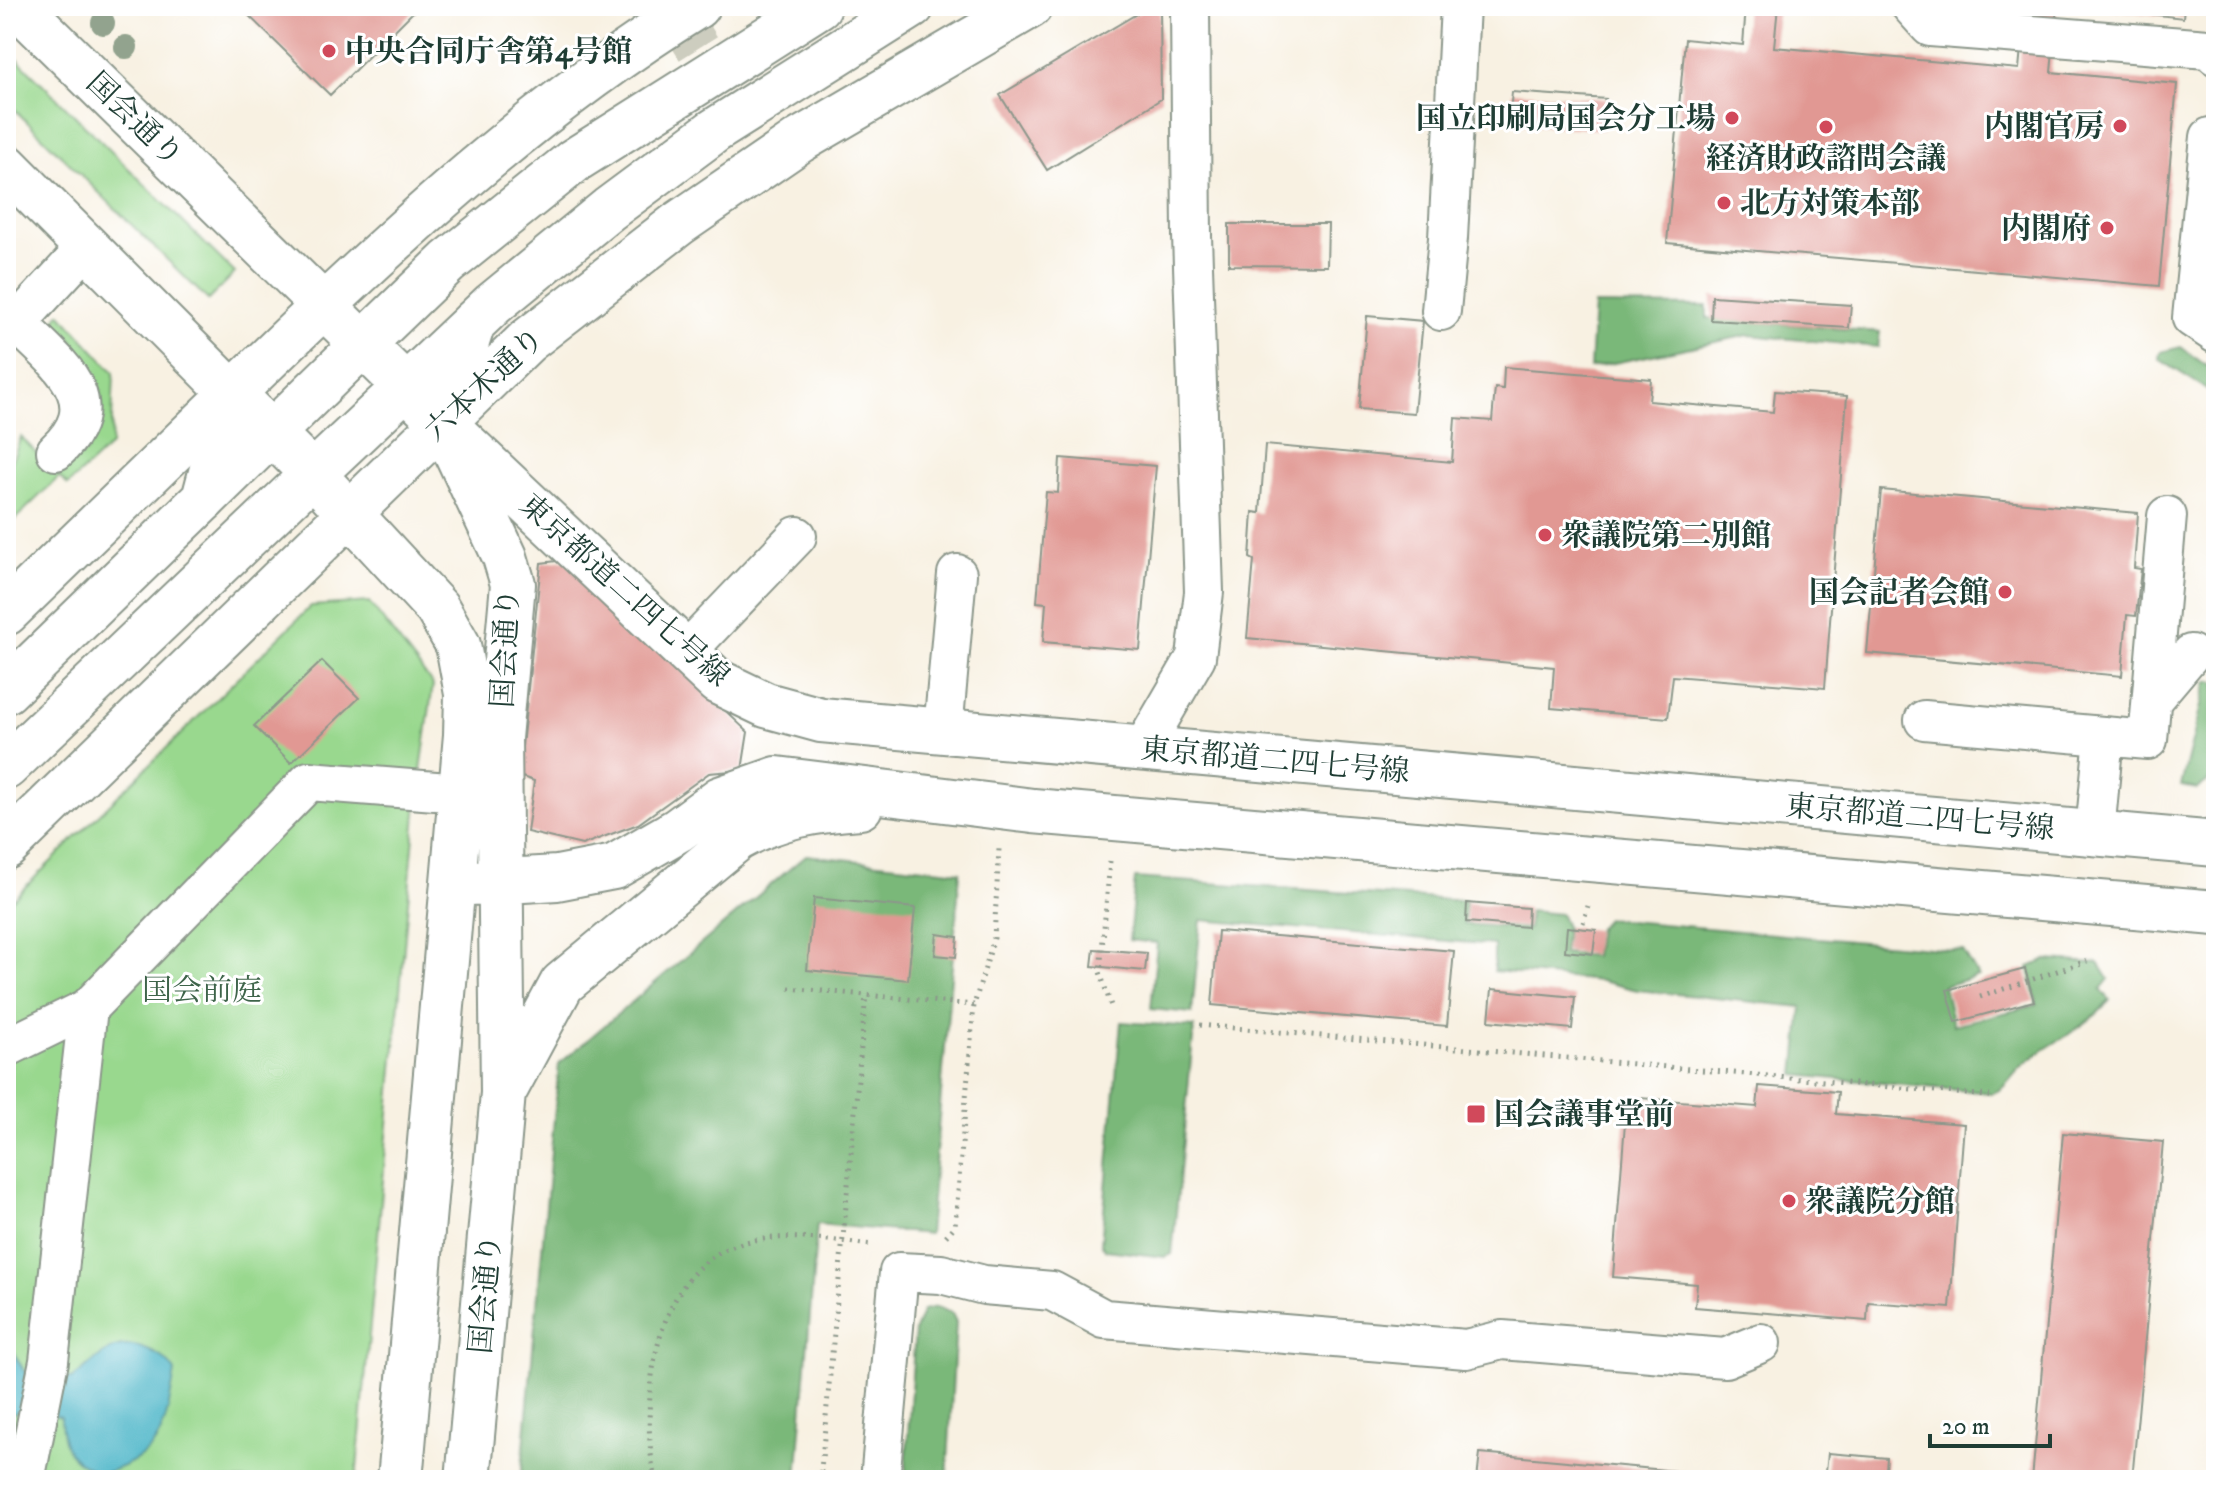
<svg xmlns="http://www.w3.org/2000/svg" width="2222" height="1486" font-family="'IM FELL DW Pica','Noto Serif JP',serif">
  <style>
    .green { fill: #99d88e; stroke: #5c8a61; stroke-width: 2 }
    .forest { fill: #7ab879; stroke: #4c7a56; stroke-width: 2 }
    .water { fill: #4bb5c8; stroke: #35797e; stroke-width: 2 }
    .building { fill: #e19893 }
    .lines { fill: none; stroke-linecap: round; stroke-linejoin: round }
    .highway-tunnel { stroke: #cdcdbf; stroke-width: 44; stroke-dasharray: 44 22; stroke-linecap: butt }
    .minor-casing { stroke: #8c978b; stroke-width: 42 }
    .major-casing { stroke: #8c978b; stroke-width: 48 }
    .highway-casing { stroke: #8c978b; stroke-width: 48 }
    .path { stroke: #8c978b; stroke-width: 5; stroke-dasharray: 2 6; stroke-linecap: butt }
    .minor { stroke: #fff; stroke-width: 38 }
    .major { stroke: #fff; stroke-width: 44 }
    .highway { stroke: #fff; stroke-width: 44 }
    .tree { fill: #92a38e }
    .poi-dot { fill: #d1495b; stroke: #fff; stroke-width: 3 }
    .labels { text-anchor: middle; stroke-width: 6; stroke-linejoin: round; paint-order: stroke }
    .poi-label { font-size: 30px; font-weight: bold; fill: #1f3d34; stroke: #fff; text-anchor: start }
    .street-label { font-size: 30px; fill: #1f3d34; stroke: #fff }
    .park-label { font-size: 30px; fill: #3e644a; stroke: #fff }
  </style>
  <rect width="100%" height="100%" fill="#fff"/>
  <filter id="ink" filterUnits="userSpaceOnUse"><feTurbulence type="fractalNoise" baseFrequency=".0125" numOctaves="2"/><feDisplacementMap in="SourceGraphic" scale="16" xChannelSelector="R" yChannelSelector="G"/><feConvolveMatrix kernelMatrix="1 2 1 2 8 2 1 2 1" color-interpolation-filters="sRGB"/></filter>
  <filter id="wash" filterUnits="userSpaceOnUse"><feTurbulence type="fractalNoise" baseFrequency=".006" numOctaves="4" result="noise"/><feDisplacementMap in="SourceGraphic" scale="32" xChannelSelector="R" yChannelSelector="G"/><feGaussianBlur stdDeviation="1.8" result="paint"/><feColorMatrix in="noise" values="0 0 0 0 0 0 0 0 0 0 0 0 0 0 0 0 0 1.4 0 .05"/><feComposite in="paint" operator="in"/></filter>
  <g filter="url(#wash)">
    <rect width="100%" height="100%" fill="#f8f1e2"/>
    <path class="green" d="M6,48l229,225 -27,27 -202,-199z
      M60,313l54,59 -3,73 -43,40 -9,-8 -53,51v-52l15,-39 35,36c11,-8 28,-16 35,-28 29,-47 -6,-92 -37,-124z
      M369,602l64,83 -15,106 -62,689h-350v-574l305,-300z"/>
    <path class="forest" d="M1594,305l113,1v12l173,14 -2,15 -129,-12 -159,33z
      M2181,347l35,26v22l-57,-36 1,-7z
      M2207,681l9,1v93l-19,14 -16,-3z
      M806,855l154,17 -31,362 -112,-10 -20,256h-276l38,-416z
      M1135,878l330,23 -1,23 64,5 2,-18 30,3 6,13 -3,26 31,3 4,-28 8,-9 357,32 15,25 -34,10 9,39 84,-20 -8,-38 17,-7 53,3 10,16 -8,10 9,11c-25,31 -63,42 -91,69 -9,9 -15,22 -28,24l-196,-18 7,-68 -165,-17 -36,-9 -107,-10v-26l-293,-25 -9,93 -41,-4 6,-66 -28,-3z
      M1121,1022l73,5 -22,227 -7,3 -59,-7 -5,-6z
      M936,1307l16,6 4,9 -9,158h-42l10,-150 8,-20z"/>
    <path class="water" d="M6,1339l18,32 48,8c24,-17 40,-43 73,-30 14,6 21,9 30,23 -11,60 -11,83 -74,102 -31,-14 -39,-22 -40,-57 -22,-7 -35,-8 -55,-2z"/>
    <g id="blocks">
      <path class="building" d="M239,6h180l-89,89z
        M1150,6h10l1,93 -114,71 -47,-75z
        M1746,6h32l-4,41 245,22 6,-63h32l-6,66 126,12 -18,202 -492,-43 18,-204 58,6z
        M2080,6h104l-1,12z
        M1512,92l94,7 -3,31 -94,-7z
        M1229,224h99l-1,42 -98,-1z
        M1712,296l139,9 -2,23 -138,-8z
        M1367,316l56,5 -9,92 -55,-4z
        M1504,367l147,12 -2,22 124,11 2,-21 72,5 -22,292 -152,-12 -5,42 -117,-10 3,-41 -307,-29 7,-78 -4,-2 3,-46 7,1 5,-68 187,17 3,-44 37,3 3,-33 8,1z
        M1060,458l96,8 -16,184 -97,-8 3,-39 -9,-1 9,-110 12,1z
        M1881,490l257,23 -4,55 7,1 -5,47 -9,-1 -5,61 -255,-23z
        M565,560l183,172 -6,38 -33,3 -71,51 -56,21 -55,-13 7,-51 -15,-5 22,-213z
        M322,661l37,37 -68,65 -37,-37z
        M814,898l101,10 -7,72 -101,-10z
        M1467,903l61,5 -1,19 -61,-5z
        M1567,927l29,3 -3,24 -28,-3z
        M1218,931l236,20 -7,75 -235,-21z
        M937,934l21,3 -2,20 -21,-2z
        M1094,949l53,4 -2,18 -53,-5z
        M2025,969l9,32 -78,21 -9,-32z
        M1492,989l83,8 -3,32 -83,-8z
        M1759,1086l79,6 -2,22 128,10 -14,184 -82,-6 -1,19 -172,-14 2,-23 -84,-7 14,-180 130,10z
        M2063,1133l100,9 -31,338h-100z
        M1480,1453l272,25v2h-275z
        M1828,1453l59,5 -2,22h-60z"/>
    </g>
  </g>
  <g filter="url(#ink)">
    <use href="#blocks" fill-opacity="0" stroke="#8c978b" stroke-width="2"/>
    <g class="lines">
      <path class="highway-tunnel" d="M668,41l56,-35"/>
      <g class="minor-casing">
        <path id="minor" d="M1911,6l19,21 278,22 8,7
          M2210,137l-18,181 24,16
          M1441,311l7,-73 12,-232
          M17,323c38,38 95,77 39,128
          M6,335l81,-88
          M686,652l111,-116
          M2152,700l39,-46
          M1924,720l224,20 19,-224
          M943,731l14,-157
          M1143,748l53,-91 8,-65 -12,-356 -2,-230
          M2095,833l9,-97
          M6,1048l82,-40 221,-227 152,12
          M25,1480l24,-119 39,-353
          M880,1480l19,-208 42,2 43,11 68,6 52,28 362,30 36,-9 223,18 36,-15"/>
      </g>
      <g class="major-casing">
        <path id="major" d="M18,6l424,416 63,135 8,27 -14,154 4,355 -35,387
          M6,166l307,308 124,134 21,37 9,49 -1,41 -66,745
          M442,422l276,260 48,23 55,15 1395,124
          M313,474l160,-151
          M204,499l159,-155
          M6,613c87,-85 174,-169 261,-253 136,-131 269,-254 430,-354
          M6,847l521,-506 151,-117 121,-83 231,-135
          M453,884l104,-6 57,-11 64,-37 42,-31 57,-20 256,32 1183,102
          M506,1088l56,-104 175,-145c40,-23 78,-29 123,-32"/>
      </g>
      <g class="highway-casing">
        <path id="highway" d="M363,344l85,-82 127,-102 244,-154
          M442,422l31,-99 20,-19 116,-95 105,-78 198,-125
          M6,691l198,-192 28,-106
          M6,767l307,-293"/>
      </g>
      <path class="path" d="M1110,861l-10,111 12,37
        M1583,923l5,-17
        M789,988l185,17
        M1980,997l107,-36
        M1200,1025l790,71
        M946,1236l9,-10 19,-221 20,-67 5,-89
        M655,1480c-15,-73 -5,-202 78,-234 43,-16 96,-5 141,-1
        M820,1480l46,-485"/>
      <use href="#minor" class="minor"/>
      <use href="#major" class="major"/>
      <use href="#highway" class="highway"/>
    </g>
    <g class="tree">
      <circle cx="103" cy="23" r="12"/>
      <circle cx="126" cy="47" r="12"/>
    </g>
  </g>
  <g class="poi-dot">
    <circle cx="329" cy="51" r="8"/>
    <circle cx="1732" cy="118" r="8"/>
    <circle cx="2120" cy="126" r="8"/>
    <circle cx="1826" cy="127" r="8"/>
    <circle cx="1724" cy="203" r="8"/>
    <circle cx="2107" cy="228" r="8"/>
    <circle cx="1545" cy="535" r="8"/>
    <circle cx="2005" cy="592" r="8"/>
    <rect x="1466" y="1104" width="20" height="20" rx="4"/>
    <circle cx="1789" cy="1201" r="8"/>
  </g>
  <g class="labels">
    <g class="poi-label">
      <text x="345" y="61">中央合同庁舎第4号館</text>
      <text x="1716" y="128" text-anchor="end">国立印刷局国会分工場</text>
      <text x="2104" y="136" text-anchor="end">内閣官房</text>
      <text x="1826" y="168" text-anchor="middle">経済財政諮問会議</text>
      <text x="1740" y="213">北方対策本部</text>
      <text x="2091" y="238" text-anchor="end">内閣府</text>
      <text x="1561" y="545">衆議院第二別館</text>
      <text x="1989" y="602" text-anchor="end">国会記者会館</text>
      <text x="1494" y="1124">国会議事堂前</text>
      <text x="1805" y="1211">衆議院分館</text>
    </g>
    <g class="street-label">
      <text transform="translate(135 119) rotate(44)" y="10">国会通り</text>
      <text transform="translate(484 384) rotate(-43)" y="10">六本木通り</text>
      <text transform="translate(625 590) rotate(42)" y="10">東京都道二四七号線</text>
      <text transform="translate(505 648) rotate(-87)" y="10">国会通り</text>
      <text transform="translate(1275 760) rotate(5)" y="10">東京都道二四七号線</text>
      <text transform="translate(1920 817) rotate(5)" y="10">東京都道二四七号線</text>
      <text transform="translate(485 1294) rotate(-85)" y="10">国会通り</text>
    </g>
    <g class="park-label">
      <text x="202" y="1000">国会前庭</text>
    </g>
  </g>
  <rect width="2222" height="1486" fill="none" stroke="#fff" stroke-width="32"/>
  <path d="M1930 1434v12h120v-12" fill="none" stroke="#1f3d34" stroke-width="4"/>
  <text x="1942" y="1434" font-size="24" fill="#1f3d34" stroke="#ffffff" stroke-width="6" paint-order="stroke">20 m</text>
</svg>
